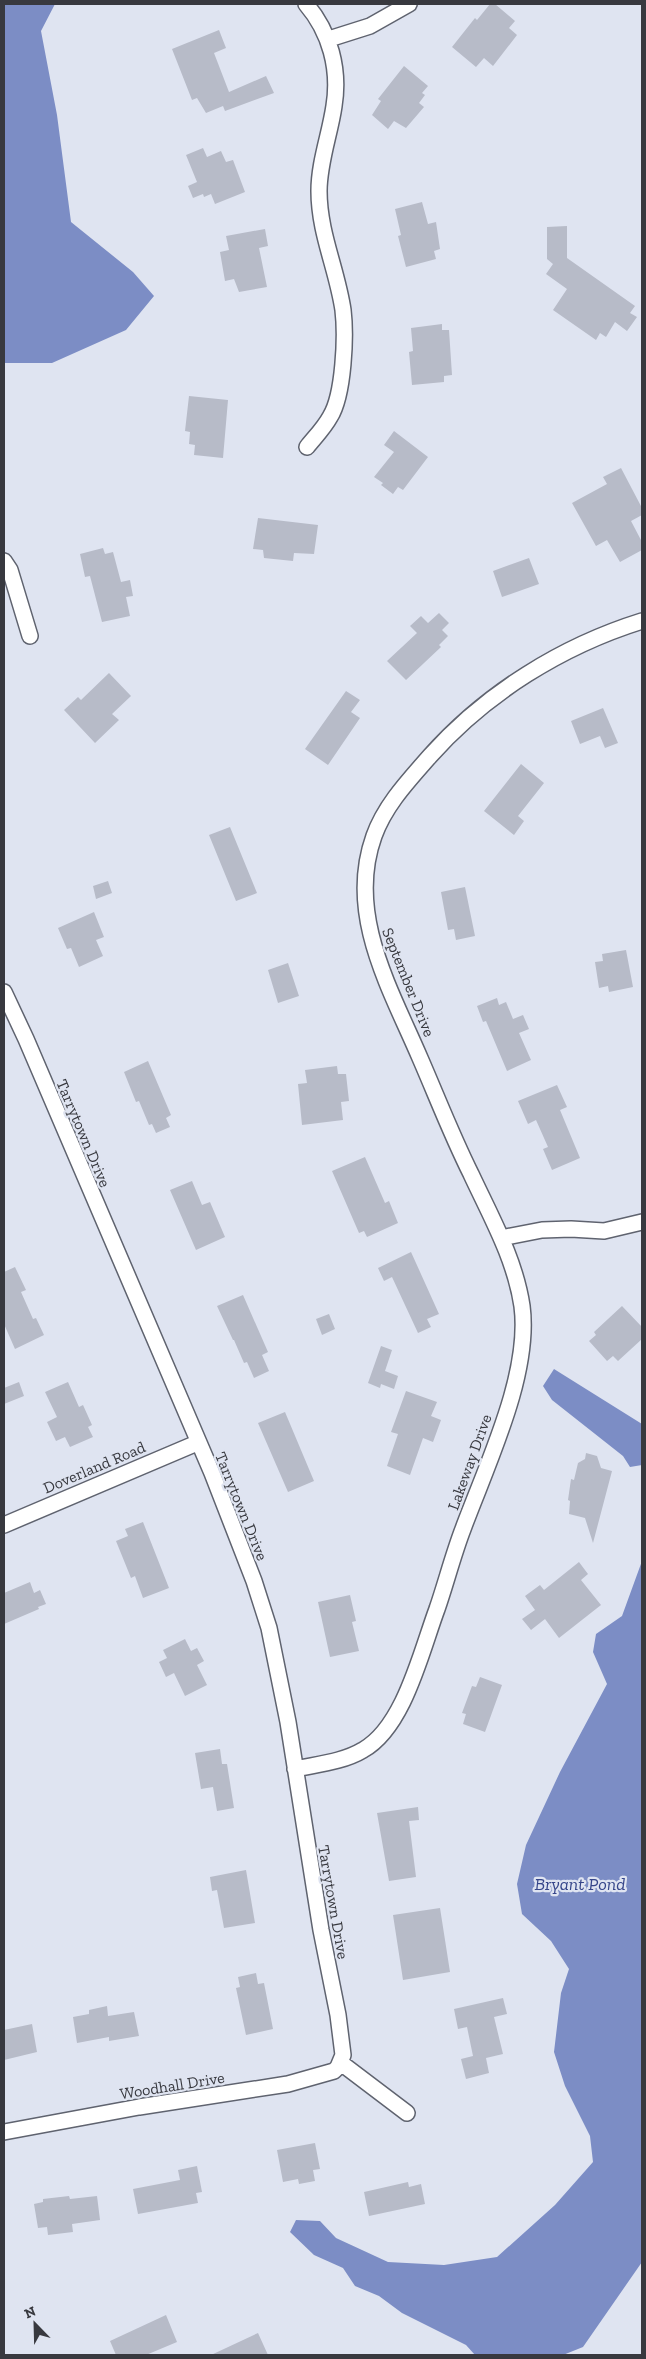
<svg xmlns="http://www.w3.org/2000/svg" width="646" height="2359" font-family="'Zilla Slab',serif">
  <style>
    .water { fill: #7c8dc5 }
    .building { fill: #b7bbc8 }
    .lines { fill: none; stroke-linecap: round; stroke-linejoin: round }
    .street-casing { stroke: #5f636f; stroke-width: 18 }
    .street { stroke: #fff; stroke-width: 15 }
    .labels { text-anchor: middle; stroke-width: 4.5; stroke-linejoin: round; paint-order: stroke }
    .street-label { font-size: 16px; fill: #38393f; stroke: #dfe4f1 }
    .water-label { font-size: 18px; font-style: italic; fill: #35458a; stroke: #dfe4f1 }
  </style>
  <rect width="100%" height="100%" fill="#dfe4f1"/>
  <path class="water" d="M4,4h51l-14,27 16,84 14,107 62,50 21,24 -28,34 -74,33h-48z
    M554,1369l88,55v41l-12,2 -7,-11 -71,-56 -9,-14z
    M642,1561v701l-59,85 -20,8h-88l-9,-10 -64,-32 -23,-17 -24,-10 -12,-18 -29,-13 -24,-23 6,-12 24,1 16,17 52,24 56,3 53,-8 58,-52 38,-43 -3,-26 -25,-50 -11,-34 7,-59 8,-24 -18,-28 -29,-27 -5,-30 9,-39 34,-73 47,-88 -14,-32 3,-18 26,-18z"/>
  <path class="building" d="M490,4h5l20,17 -6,7 8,7 -24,31 -9,-8 -8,9 -24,-20 23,-29 2,2z
    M219,30l7,18 -12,5 15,39 37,-16 8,17 -49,18 -2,-5 -17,7 -9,-15 -5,2 -20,-51z
    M404,66l24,20 -6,7 3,2 -6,8 5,4 -18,21 -12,-7 -6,8 -16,-14 9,-14 -3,-2z
    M203,148l4,9 14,-6 5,11 7,-2 12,32 -30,12 -4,-10 -7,3 -1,-3 -10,4 -5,-12 9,-4 -11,-27z
    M422,202l6,22 8,-2 4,27 -6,2 2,8 -30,8 -8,-31 3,-1 -6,-26z
    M567,226v32l68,48 -5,7 7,4 -10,14 -12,-9 -9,15 -6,-4 -4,7 -43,-30 14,-21 -21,-15 7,-10 -6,-5v-32z
    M265,229l3,17 -9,2 8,39 -28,5 -5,-13 -9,2 -5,-29 9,-2 -3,-14z
    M442,324v6h7l3,45 -8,1v6l-32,3 -3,-33 4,-1 -2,-23z
    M189,396l39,4 -5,58 -29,-3 1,-10 -6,-1 1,-12 -5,-1z
    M394,431l34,26 -25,33 -5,-3 -5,7 -12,-9 2,-2 -9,-6 20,-25 -10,-7z
    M621,468l21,40v7l-11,6 11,21v8l-22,12 -13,-22 -11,6 -24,-43 35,-19 -4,-7z
    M258,518l60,7 -4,29 -20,-1 -1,8 -29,-3 -1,-8 -10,-1z
    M103,548l2,6 8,-2 8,30 9,-2 3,16 -7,1 4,19 -28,6 -12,-46 -5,1 -5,-23z
    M529,558l10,26 -37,13 -9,-26z
    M439,613l10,10 -7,7 6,6 -9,9 2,2 -35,33 -19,-19 30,-28 -7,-7 11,-10 7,7z
    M109,673l22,23 -19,18 7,6 -24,23 -31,-33 14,-13 3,3z
    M346,691l14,9 -9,12 9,6 -32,47 -23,-16z
    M603,708l15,35 -13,5 -5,-12 -20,8 -9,-23z
    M521,764l23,19 -26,33 6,5 -10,14 -30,-24z
    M230,827l27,66 -21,8 -27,-66z
    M108,881l4,12 -16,6 -3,-13z
    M465,887l10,49 -19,4 -2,-11 -6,1 -7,-38z
    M94,912l10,25 -8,3 7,16 -24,11 -8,-19 -4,1 -9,-21z
    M626,950l7,37 -24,5 -1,-6 -9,2 -4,-26 8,-1 -1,-7z
    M288,963l11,33 -21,7 -10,-33z
    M497,998l2,7 7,-3 7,17 10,-4 6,14 -10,4 12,27 -24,11 -21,-50 -3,1 -6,-16z
    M148,1061l23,54 -5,3 4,9 -14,6 -4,-9 -3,1 -10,-24 -3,1 -12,-30z
    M337,1066l1,8h8l3,27 -8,1 2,18 -41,5 -4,-41 9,-1 -2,-13z
    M557,1085l10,22 -7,3 20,48 -28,12 -9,-21 5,-2 -12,-27 -8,4 -10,-23z
    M365,1157l20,46 4,-2 9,22 -31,14 -3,-6 -5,2 -27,-62z
    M192,1181l10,24 8,-3 15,35 -29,13 -26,-60z
    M411,1252l28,62 -12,5 4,8 -13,6 -26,-56 -8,4 -6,-13z
    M15,1267l11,23 -5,2 12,27 3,-1 8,17 -29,14 -11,-25v-52z
    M243,1295l25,57 -6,3 7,16 -15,7 -7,-16 -3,1 -10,-23h-1l-16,-34z
    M622,1306l20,21v12l-24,22 -5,-5 -6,5 -18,-20 7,-6 -2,-3z
    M329,1314l6,15 -13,6 -6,-16z
    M381,1346l11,4 -7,21 13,5 -4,13 -13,-5 -1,4 -12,-5z
    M19,1382l5,14 -20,8v-16z
    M68,1382l11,25 4,-2 9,20 -4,2 5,10 -23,10 -5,-10 -9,4 -9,-19 10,-5 -12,-25z
    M406,1391l31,11 -6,14 10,4 -8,22 -10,-4 -13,37 -23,-9 11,-32 -7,-2z
    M285,1412l29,69 -26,11 -30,-69z
    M586,1453l11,3 4,12 11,3 -19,72 -8,-25 -16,-4 1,-13 -2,-1 3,-21 3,1 4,-17 7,-4z
    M143,1522l26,66 -26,10 -8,-22 -4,2 -15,-37 12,-5 -3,-7z
    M579,1562l9,12 -7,6 20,25 -42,33 -14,-19 -14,11 -9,-11 13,-9 -10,-14 15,-11 4,5z
    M30,1582l4,11 6,-3 6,14 -8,3 1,2 -35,15v-31z
    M350,1595l6,26 -4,1 7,29 -29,6 -12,-55z
    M185,1639l6,12 6,-3 7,13 -7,4 10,20 -22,11 -11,-23 -8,4 -7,-15 8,-4 -4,-8z
    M480,1677l22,8 -17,47 -22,-8 3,-10 -4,-1 10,-27 4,1z
    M220,1749l2,15h5l7,44 -17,3 -4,-24 -12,2 -6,-36z
    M418,1807l1,13 -10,1 7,56 -27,4 -12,-68z
    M246,1870l9,53 -31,5 -7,-38 -5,1 -2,-14z
    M440,1908l10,64 -47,8 -10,-65z
    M256,1973l2,11 6,-1 9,46 -27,6 -10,-47 4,-1 -2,-10z
    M503,1998l4,16 -13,3 9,37 -17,4 3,15 -23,6 -5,-20 12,-3 -6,-29 -9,2 -4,-20z
    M107,2006l1,10 26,-4 5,24 -30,5v-4l-32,6 -4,-26 16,-3v-4z
    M32,2024l5,28 -33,8v-30z
    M315,2143l5,26 -7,1 2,11 -16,3 -1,-5 -15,3 -6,-32z
    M197,2166l5,26 -6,1 2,10 -60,11 -5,-25 47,-9 -2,-10z
    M408,2182l1,5 12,-3 4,20 -56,12 -5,-24z
    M69,2196l1,3 27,-3 3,24 -28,4 1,8 -25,3 -1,-8 -9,1 -4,-24 9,-2v-3z
    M166,2315l11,27 -31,13h-30l-6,-14z
    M258,2333l10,22h-57z"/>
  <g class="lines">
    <g class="street-casing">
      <path id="street" d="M306,4c24,28 34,65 28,102 -4,28 -15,56 -15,85 0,42 18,78 24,119 3,25 1,85 -13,107 -6,11 -15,20 -23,30
        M329,39l41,-13 39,-22
        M4,561l6,9 20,66
        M4,992l22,47 186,434 42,108 15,47 19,94 33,208 17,85 5,40 -5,12 -4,4 -46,13 -149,23 -135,25
        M501,1238l41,-8 29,-1 33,2 38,-9
        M4,1525l193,-82
        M295,1769c23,-5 48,-7 68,-19 41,-23 58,-98 74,-141 9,-26 16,-54 26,-80 24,-65 68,-155 59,-223 -7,-47 -31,-89 -51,-132 -19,-38 -34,-77 -51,-116 -30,-70 -74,-144 -46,-222 11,-31 35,-56 56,-80 56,-63 132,-110 212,-135
        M341,2063l66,50"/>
    </g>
    <use href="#street" class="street"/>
  </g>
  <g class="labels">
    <g class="street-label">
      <text transform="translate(409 982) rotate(68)" y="6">September Drive</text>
      <text transform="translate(84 1133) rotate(67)" y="6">Tarrytown Drive</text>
      <text transform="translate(469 1462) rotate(-70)" y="6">Lakeway Drive</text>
      <text transform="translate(94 1467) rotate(-23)" y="6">Doverland Road</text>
      <text transform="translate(242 1506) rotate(68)" y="6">Tarrytown Drive</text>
      <text transform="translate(334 1902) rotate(80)" y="6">Tarrytown Drive</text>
      <text transform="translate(172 2085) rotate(-9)" y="6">Woodhall Drive</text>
    </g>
    <g class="water-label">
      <text x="580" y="1890">Bryant Pond</text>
    </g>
  </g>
  <rect width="646" height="2359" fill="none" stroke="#38393f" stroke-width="10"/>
  <g transform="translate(35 2324) rotate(337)" stroke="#dfe4f1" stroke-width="4" paint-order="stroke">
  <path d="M0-4L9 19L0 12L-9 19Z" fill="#38393f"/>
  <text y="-8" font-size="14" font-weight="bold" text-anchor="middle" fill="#38393f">N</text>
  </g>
</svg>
